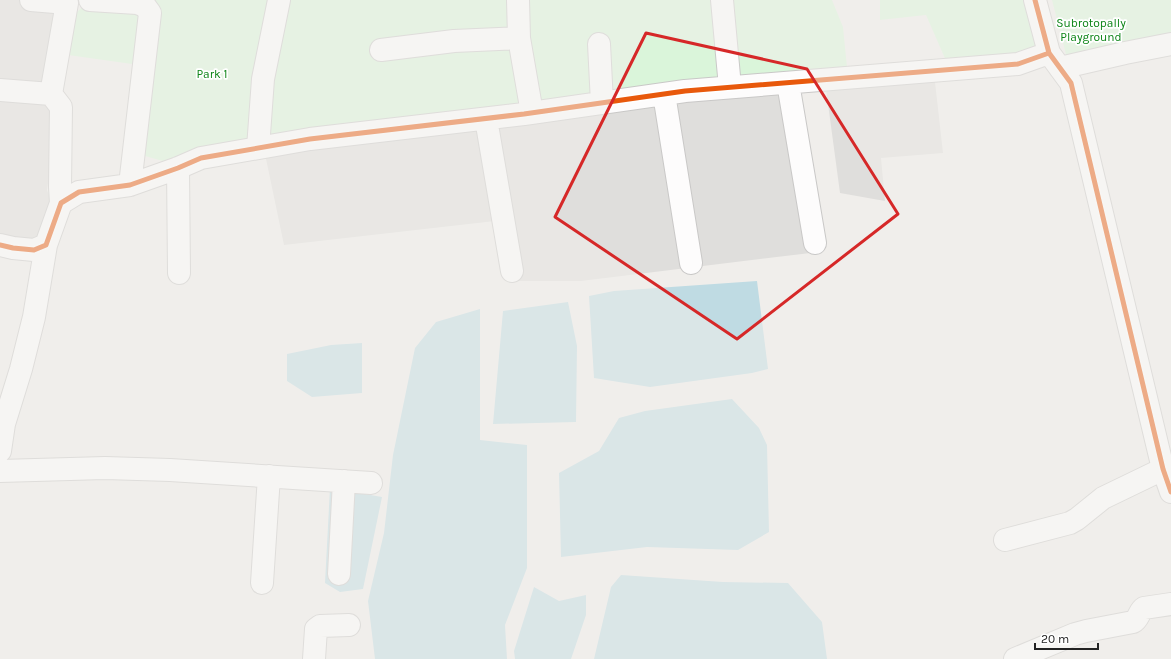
<svg xmlns="http://www.w3.org/2000/svg" width="1171" height="659" font-family="Karla,sans-serif">
  <style>
    .residential { fill: #dfdedc }
    .park { fill: #daf5da }
    .water { fill: #bfdbe3 }
    .lines { fill: none; stroke-linecap: round; stroke-linejoin: round }
    .street-casing { stroke: #c9c8c7; stroke-width: 24 }
    .street { stroke: #fdfcfc; stroke-width: 22 }
    .cycleway-casing { stroke: #fff; stroke-width: 8 }
    .cycleway { stroke: #e8590c; stroke-width: 5 }
    .marked { fill: none; stroke: #d62828; stroke-width: 3; stroke-linejoin: round }
    .labels { text-anchor: middle; stroke-width: 3.5; stroke-linejoin: round; paint-order: stroke }
    .park-label { font-size: 12px; fill: #0c8416; stroke: #fff }
  </style>
  <rect width="100%" height="100%" fill="#f0eeeb"/>
  <path class="residential" d="M0,0h59l-1,113 -11,77 8,23 -19,31 -36,-11z
    M935,82l8,71 -62,5 4,43 -45,-8 -14,-104z
    M784,88l26,165 -229,28h-71l-15,-60 -211,24 -19,-91z"/>
  <path class="park" d="M90,0h742l11,27 4,40 -126,11 -551,85 -43,-12 12,-86 -71,-10 9,-43z
    M880,0h148l13,47 -27,11 -67,5 -21,-48 -46,5z
    M1052,0h119v37l-102,29z"/>
  <path class="water" d="M757,281l11,88 -16,4 -102,14 -56,-9 -5,-82 25,-5z
    M568,302l9,44 -1,76 -83,2 10,-113z
    M480,309v131l47,5v123l-22,57 2,34h-132l-7,-58 16,-68 9,-78 22,-107 21,-26z
    M362,343v50l-50,4 -25,-16v-27l44,-9z
    M732,399l27,29 8,17 2,87 -31,18 -91,-3 -86,10 -2,-84 40,-22 20,-33 26,-7z
    M330,488l52,9 -19,92 -23,3 -15,-9z
    M621,575l102,7 65,1 34,39 5,37h-233l17,-72z
    M534,587l25,14 27,-6v20l-15,44h-56l-1,-8z"/>
  <g class="lines">
    <g class="street-casing">
      <path id="street" d="M31,0l36,3 -16,91 10,13 -1,80 1,16
        M90,0l47,3 8,3 5,7 -20,172
        M518,0l1,38 13,75
        M722,0l8,87
        M1035,0l14,53 22,30 92,386 8,23
        M599,44l3,59
        M381,50l73,-9 65,-3
        M1060,68l65,-15 46,-9
        M788,83l27,160
        M0,90l51,4
        M664,94l27,169
        M486,119l26,152
        M258,148l5,-69 16,-79
        M178,168l1,105
        M0,245l13,3 21,2 12,-5 15,-42 18,-11 51,-7 48,-17 23,-10 109,-19 214,-25 161,-23 333,-27 31,-11
        M0,451l4,-27 17,-55 13,-52 12,-72
        M0,471l105,-3 65,2 201,13
        M1005,540l65,-17 7,-4 26,-21 60,-29
        M339,574l5,-93
        M262,583l7,-107
        M314,659l2,-30 4,-3 29,-1
        M1015,659l60,-25 11,-3 47,-9c6,-3 6,-11 11,-14l27,-4"/>
    </g>
    <use href="#street" class="street"/>
    <g class="cycleway-casing">
      <path id="cycleway" d="M1035,0l14,53 22,30 92,386 8,23
        M0,245l13,3 21,2 12,-5 15,-42 18,-11 51,-7 48,-17 23,-10 109,-19 214,-25 161,-23 333,-27 31,-11"/>
    </g>
    <use href="#cycleway" class="cycleway"/>
  </g>
  <path d="M0 0H1171V659H0ZM646,33l161,36 91,145 -161,125 -182,-122z" fill="#f0eeeb" fill-opacity=".55" fill-rule="evenodd"/>
  <path class="marked" d="M646,33l161,36 91,145 -161,125 -182,-122z"/>
  <g class="labels">
    <g class="park-label">
      <text x="1091" y="27">Subrotopally<tspan x="1091" dy="14">Playground</tspan></text>
      <text x="212" y="78">Park 1</text>
    </g>
  </g>
  <path d="M1035 643v6h63v-6" fill="none" stroke="#222222" stroke-width="2"/>
  <text x="1041" y="643" font-size="12" fill="#222222" stroke="#ffffff" stroke-width="3" paint-order="stroke">20 m</text>
</svg>
